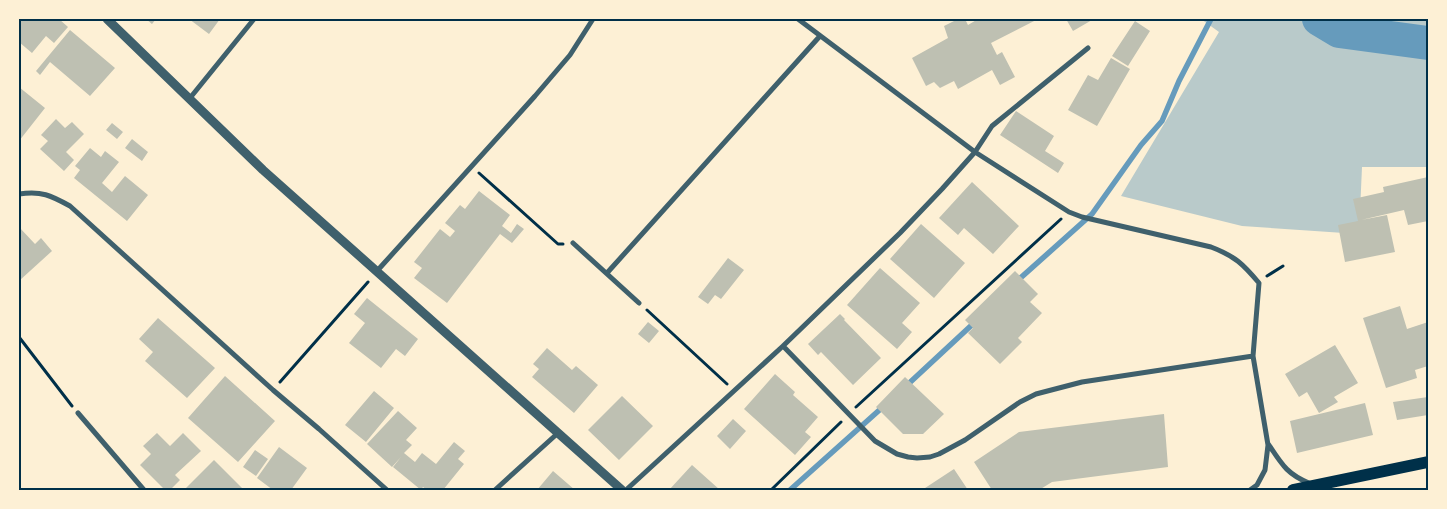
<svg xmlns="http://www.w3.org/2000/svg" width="1447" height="509" font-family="'Noto Sans',sans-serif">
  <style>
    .green { fill: #b9caca }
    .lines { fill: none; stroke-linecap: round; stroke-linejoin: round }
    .stream { stroke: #669bbc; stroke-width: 5.5 }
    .river { stroke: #669bbc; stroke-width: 34 }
    .building { fill: #bec0b2 }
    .path { stroke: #003049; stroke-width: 3 }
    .minor { stroke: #3f606c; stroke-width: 5 }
    .tertiary { stroke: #3f606c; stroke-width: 9 }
    .primary { stroke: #003049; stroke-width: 12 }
    .neatline { fill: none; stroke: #003049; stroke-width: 2 }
  </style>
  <rect width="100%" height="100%" fill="#fdf0d5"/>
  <path class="green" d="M1201,19h227v148h-66l-3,67 -117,-8 -121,-30 98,-164z"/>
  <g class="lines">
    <path class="stream" d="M1016,282l76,-68 49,-69 21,-24 17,-40 32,-62
      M905,387l70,-65
      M790,490l95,-85"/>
    <path class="river" d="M1319,19l20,12 89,12"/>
  </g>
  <path class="building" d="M19,19h40l9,8 -14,16 -8,-7 -14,17 -13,-11v-15l1,-2 -1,-1z
    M146,19h10l-4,5z
    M189,19h31l-11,15z
    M958,19h7l3,6 10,-6h60l-47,24 6,12 5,-3 13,25 -15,8 -8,-15 -34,19 -4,-8 -14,7 -6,-6 -8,4 -14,-28 36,-20 -4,-12z
    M1066,19h25l1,1 -19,11z
    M1135,21l15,10 -22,35 -16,-10z
    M70,30l45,38 -25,28 -40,-34 -10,13 -4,-4z
    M1111,58l19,11 -33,57 -29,-16 20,-35 10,5z
    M19,87l26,21 -26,33z
    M1016,111l38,25 -9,15 19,12 -6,10 -58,-38z
    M56,119l9,9 7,-6 12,12 -18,18 8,8 -10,11 -24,-22 8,-8 -7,-6z
    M112,123l11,9 -6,7 -11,-9z
    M132,139l16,13 -6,9 -17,-13z
    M90,148l11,9 4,-6 14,11 -17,21 10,9 13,-16 23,19 -21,26 -53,-43 6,-8 -5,-4z
    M1428,177v44l-20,4 -4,-15 -43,10 26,-5 8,37 -50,10 -7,-37 20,-4 -5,-22 31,-7 -1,-5z
    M972,182l47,44 -26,28 -29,-26 -6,7 -19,-17z
    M479,191l31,24 -8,11 9,7 6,-9 7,5 -12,14 -12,-9 -53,69 -33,-25 8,-10 -8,-6 26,-33 10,8 5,-6 -10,-8 15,-18 5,4z
    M921,224l44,39 -31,35 -44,-39z
    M19,227l16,17 6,-6 11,13 -33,30z
    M728,258l16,12 -23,29 -6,-4 -7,9 -10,-7z
    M880,268l40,35 -18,20 10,9 -15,17 -50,-44z
    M1015,271l23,23 -8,8 12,11 -24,25 4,4 -22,22 -32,-31 5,-5 -8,-8z
    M367,298l51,41 -13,17 -9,-7 -15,19 -32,-25 16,-20 -11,-9z
    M1400,306l7,23 21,-7v44l-13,4 2,8 -31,10 -23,-70z
    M840,314l5,5 -1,1 37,38 -28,27 -32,-33 -3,3 -10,-11z
    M158,318l57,50 -28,30 -42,-37 8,-9 -14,-13z
    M648,322l11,9 -10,12 -11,-9z
    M1335,345l23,38 -24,14 4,5 -19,11 -12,-21 -8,5 -14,-23z
    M547,348l25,22 4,-4 22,19 -24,28 -42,-36 7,-8 -6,-5z
    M775,374l20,18 -2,3 25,22 -13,15 6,5 -16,18 -51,-46z
    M225,376l50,45 -37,41 -50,-44z
    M905,377l39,37 -21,20h-20l-27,-27z
    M374,391l20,17 -28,34 -21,-17z
    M622,396l31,30 -34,34 -31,-30z
    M1428,397v18l-31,5 -4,-18z
    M1365,403l8,32 -76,18 -7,-32z
    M398,411l19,17 -11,12 6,5 -8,8 11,9 7,-9 14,11 18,-22 11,9 -7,8 6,5 -21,26h-16l-4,-3 -2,3 -28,-23 8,-10 -9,10 -25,-23z
    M1164,414l4,53 -116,15 -13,8h-47l-18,-28 45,-30z
    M733,419l13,12 -16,18 -13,-13z
    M157,433l13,13 13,-13 18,18 -26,24 5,5 -10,10h-5l-25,-25 11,-11 -8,-8z
    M279,447l28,21 -16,22h-18l-16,-12z
    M255,450l13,9 -12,17 -13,-9z
    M214,460l30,30h-60z
    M692,465l28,25h-51z
    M954,469l14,21h-46z
    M553,471l22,19h-38z"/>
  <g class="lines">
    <path class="path" d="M479,173l79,71h5
      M1267,276l16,-10
      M647,310l80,74
      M19,337l53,69
      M280,382l88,-100
      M856,407l205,-188
      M771,490l70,-68"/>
    <path class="minor" d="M798,19l177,133 94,60 13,5 129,30c24,9 32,17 48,36l-6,73 15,89 -3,25 -8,15 -7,5
      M190,98l64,-79
      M19,194c23,-3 31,1 51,12l203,184 46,39 68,61
      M573,243l66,60
      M377,271l158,-175 35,-41 23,-36
      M607,273l213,-237
      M783,346l92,95 22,13 11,3 9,1 13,-1 9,-3 26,-14 55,-38 16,-8 46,-12 171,-26
      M78,413l66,77
      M1269,445c13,20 19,30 42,39
      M495,490l63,-57
      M626,490l157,-144 117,-113 42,-44 33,-37 17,-26 96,-78"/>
    <path class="tertiary" d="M107,19l156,151 359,320"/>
    <path class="primary" d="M1293,490l135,-28"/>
  </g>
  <rect width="1447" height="509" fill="none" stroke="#fdf0d5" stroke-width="40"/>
  <rect x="20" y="20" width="1407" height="469" class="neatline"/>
</svg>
